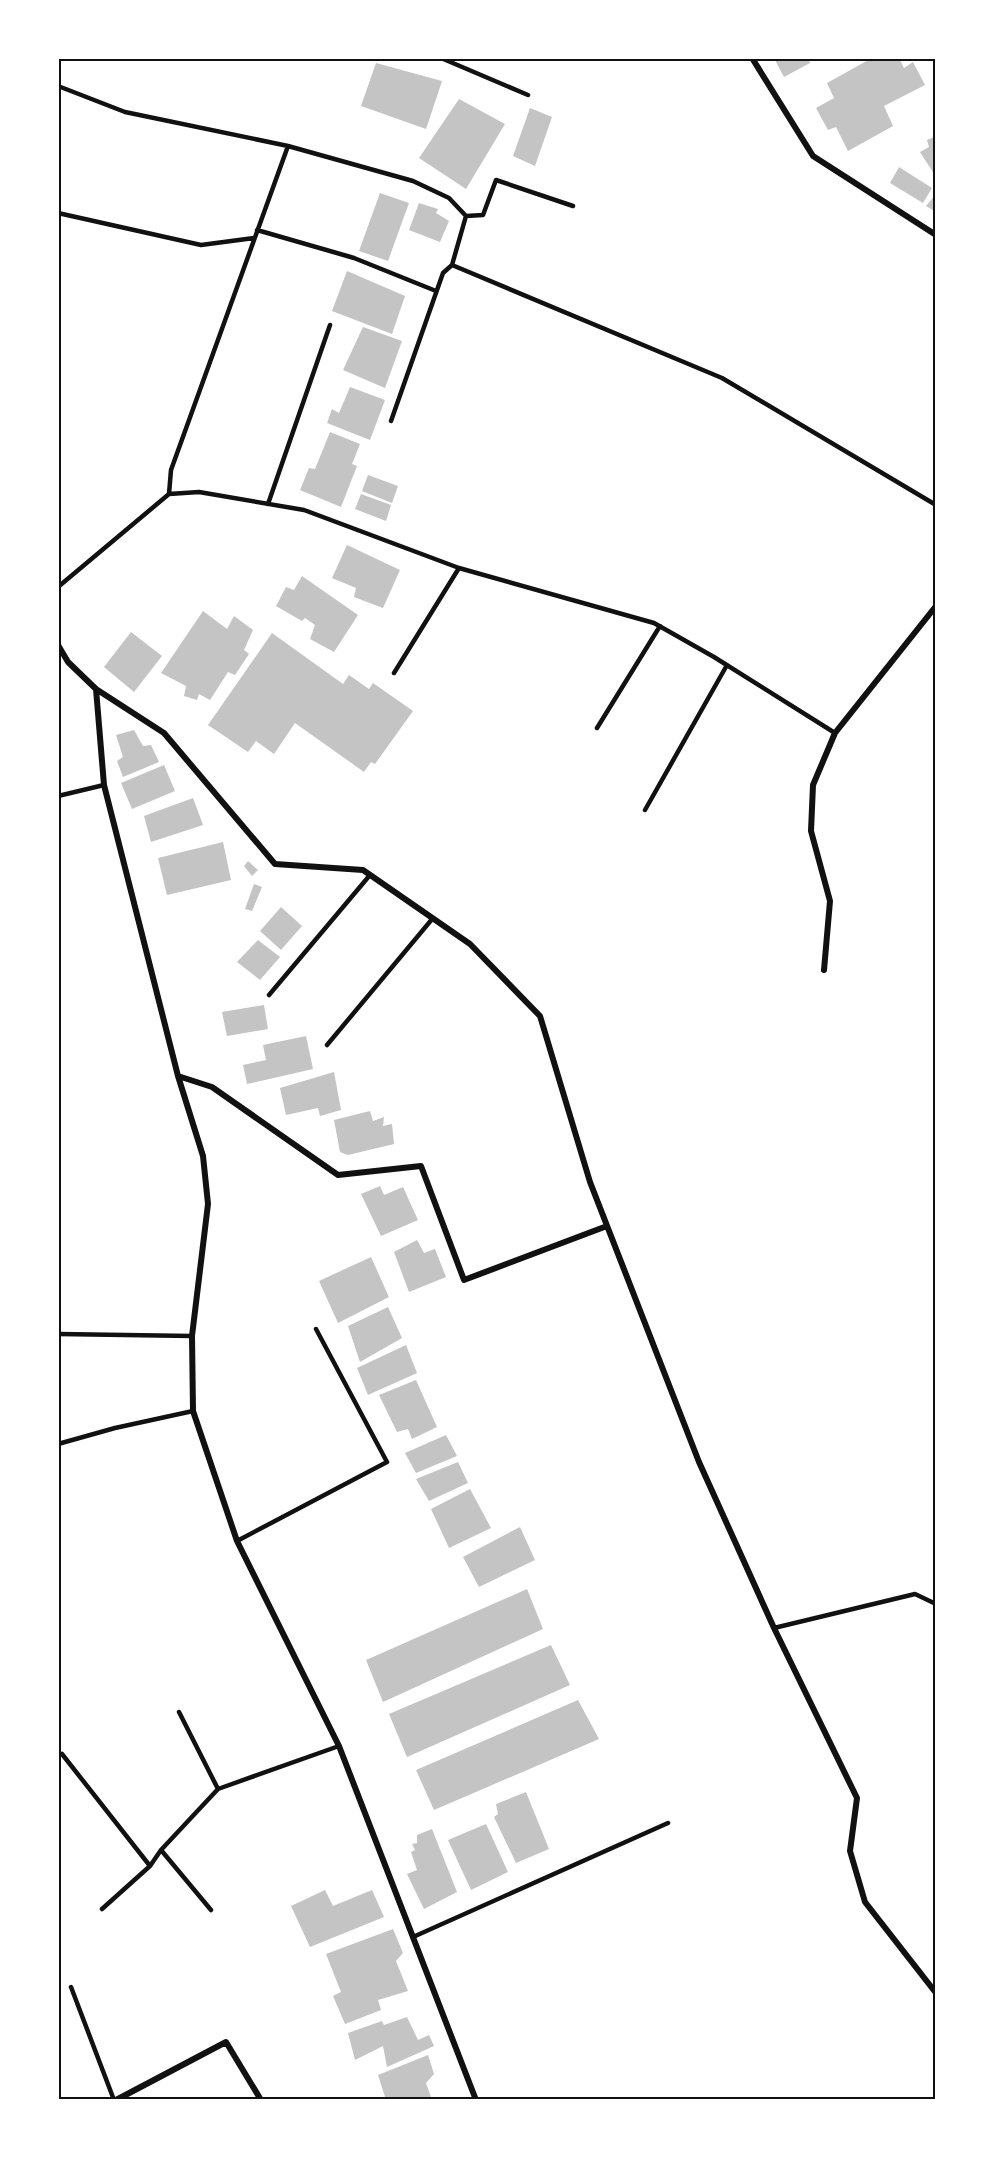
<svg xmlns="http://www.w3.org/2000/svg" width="994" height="2158" font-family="'Nunito Sans',sans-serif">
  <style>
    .building { fill: #c4c4c4 }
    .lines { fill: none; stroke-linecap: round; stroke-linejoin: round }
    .service { stroke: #111; stroke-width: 4.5 }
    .minor { stroke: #111; stroke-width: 6 }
    .neatline { fill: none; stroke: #111; stroke-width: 2 }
  </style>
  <rect width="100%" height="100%" fill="#fff"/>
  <path class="building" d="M774,58h34l2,5 -26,14z
    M872,58h27l5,10 9,-6 12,23 -41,21 9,20 -45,25 -12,-24 -8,3 -12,-22 18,-10 -7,-15z
    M376,63l66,18 -16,48 -65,-23z
    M459,99l46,25 -39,65 -47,-31z
    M530,108l22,9 -17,49 -22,-10z
    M936,136v41l-16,-25 9,-5 -2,-7z
    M899,167l33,21 -9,15 -33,-20z
    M380,193l29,10 -21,58 -29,-10z
    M936,194v18l-10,-6z
    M419,203l19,6 -2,4 13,8 -9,21 -31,-12z
    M347,271l58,25 -13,38 -60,-23z
    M363,327l39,14 -17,47 -42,-18z
    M350,387l35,13 -15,40 -43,-17 5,-14 7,4z
    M330,432l30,12 -8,20 5,2 -16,41 -41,-17 9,-22 6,1z
    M368,475l30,11 -6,17 -30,-12z
    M361,494l30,11 -5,16 -31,-12z
    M347,545l53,25 -17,38 -29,-11 2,-9 -24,-10z
    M302,576l56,39 -24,37 -24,-13 5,-14 -10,-7 -3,3 -26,-15 10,-19 8,3z
    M203,611l24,18 7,-13 19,14 -9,20 5,4 -14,21 -7,-3 -18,28 -11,-6 -2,6 -13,-4 2,-10 -25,-13z
    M131,632l31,24 -28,36 -30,-25z
    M272,633l71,51 6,-9 20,14 4,-6 40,28 -38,53 -4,-2 -7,10 -69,-49 -21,31 -18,-13 -8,11 -40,-27z
    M134,730l9,16 8,-1 8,17 -36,15 -6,-16 6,-4 -7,-22z
    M164,765l11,26 -43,18 -11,-26z
    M193,798l10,27 -52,17 -7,-26z
    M223,842l8,38 -64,15 -9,-37z
    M248,861l10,9 -6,6 -8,-10z
    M254,884l8,3 -10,24 -7,-2z
    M281,907l21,19 -21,24 -21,-19z
    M258,940l22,17 -20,23 -23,-18z
    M264,1005l4,24 -41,7 -5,-24z
    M306,1036l7,33 -66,15 -4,-19 23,-5 -3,-15z
    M334,1072l7,38 -21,6 -2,-8 -32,7 -6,-27z
    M370,1111l3,10 11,-4 -1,9 9,-2 2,20 -46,11 -8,-3 -6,-32z
    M380,1186l4,9 19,-8 15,33 -37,16 -20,-42z
    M417,1240l7,13 11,-4 11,28 -37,15 -15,-40z
    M371,1257l18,40 -51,26 -19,-42z
    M388,1307l14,31 -42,24 -12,-36z
    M406,1345l11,28 -49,22 -11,-27z
    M416,1380l21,47 -25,12 -4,-10 -11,3 -18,-37z
    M446,1435l11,21 -41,17 -11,-20z
    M458,1462l10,21 -39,18 -13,-22z
    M470,1489l21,39 -42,20 -18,-39z
    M520,1527l15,33 -56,27 -16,-30z
    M527,1589l16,40 -160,73 -17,-42z
    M551,1645l19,40 -163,72 -18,-43z
    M578,1700l21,39 -165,71 -18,-40z
    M526,1792l23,57 -33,14 -22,-46 4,-3 -2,-10z
    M486,1824l22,48 -37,18 -23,-50z
    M432,1829l25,63 -33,17 -17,-35 10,-4 -6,-18 4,-2 -3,-6 5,-1v-8z
    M325,1890l8,16 39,-16 12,27 -74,30 -19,-41z
    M393,1929l10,24 -7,8 12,30 -30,9 3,10 -36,14 -12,-28 8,-4 -15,-38z
    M407,2017l11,23 11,-5 5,11 -47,21 -4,-21 -28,14 -7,-27 34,-12 2,4z
    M428,2055l6,19 -8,9 6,17h-46l-8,-25z"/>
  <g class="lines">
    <path class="service" d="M441,58l87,37
      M58,86l67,26 163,34 125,35 36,17 17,18 -14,49 270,113 214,127
      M58,213l143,32 53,-7
      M466,216l17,-1 13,-35 77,26
      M257,230l97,28 82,33
      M391,421l52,-148 9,-8
      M169,494l2,-24 117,-324
      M268,504l62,-179
      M58,587l111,-93 30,-2 105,18 155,58 195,55 60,34 121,76
      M394,673l65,-105
      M597,728l63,-102
      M58,796l46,-11
      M645,810l82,-145
      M269,995l101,-120
      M327,1045l106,-127
      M58,1334l134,2
      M58,1444l57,-16 78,-17
      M237,1541l150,-79 -71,-133
      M774,1628l141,-34 21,10
      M179,1712l39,77
      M62,1754l88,112 11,-16 57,-61 121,-43
      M161,1850l50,60
      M102,1909l48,-43
      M413,1937l255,-114
      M71,1987l43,113"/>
    <path class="minor" d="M752,58l61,98 123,79
      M58,645l10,17 28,27 8,96 74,291 25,80 5,48 -16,132 1,75 44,130 102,205 137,354
      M96,689l68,44 111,131 88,6 107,74 70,72 50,166 109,280 75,166 83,170 -7,53 15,51 71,91
      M824,970l6,-69 -19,-70 2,-46 22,-52 101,-127
      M178,1076l34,11 126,88 83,-9 43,114 143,-54
      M116,2100l110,-58 35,58"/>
  </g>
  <rect width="994" height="2158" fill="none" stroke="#ffffff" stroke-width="120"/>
  <rect x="60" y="60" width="874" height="2038" class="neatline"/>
</svg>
